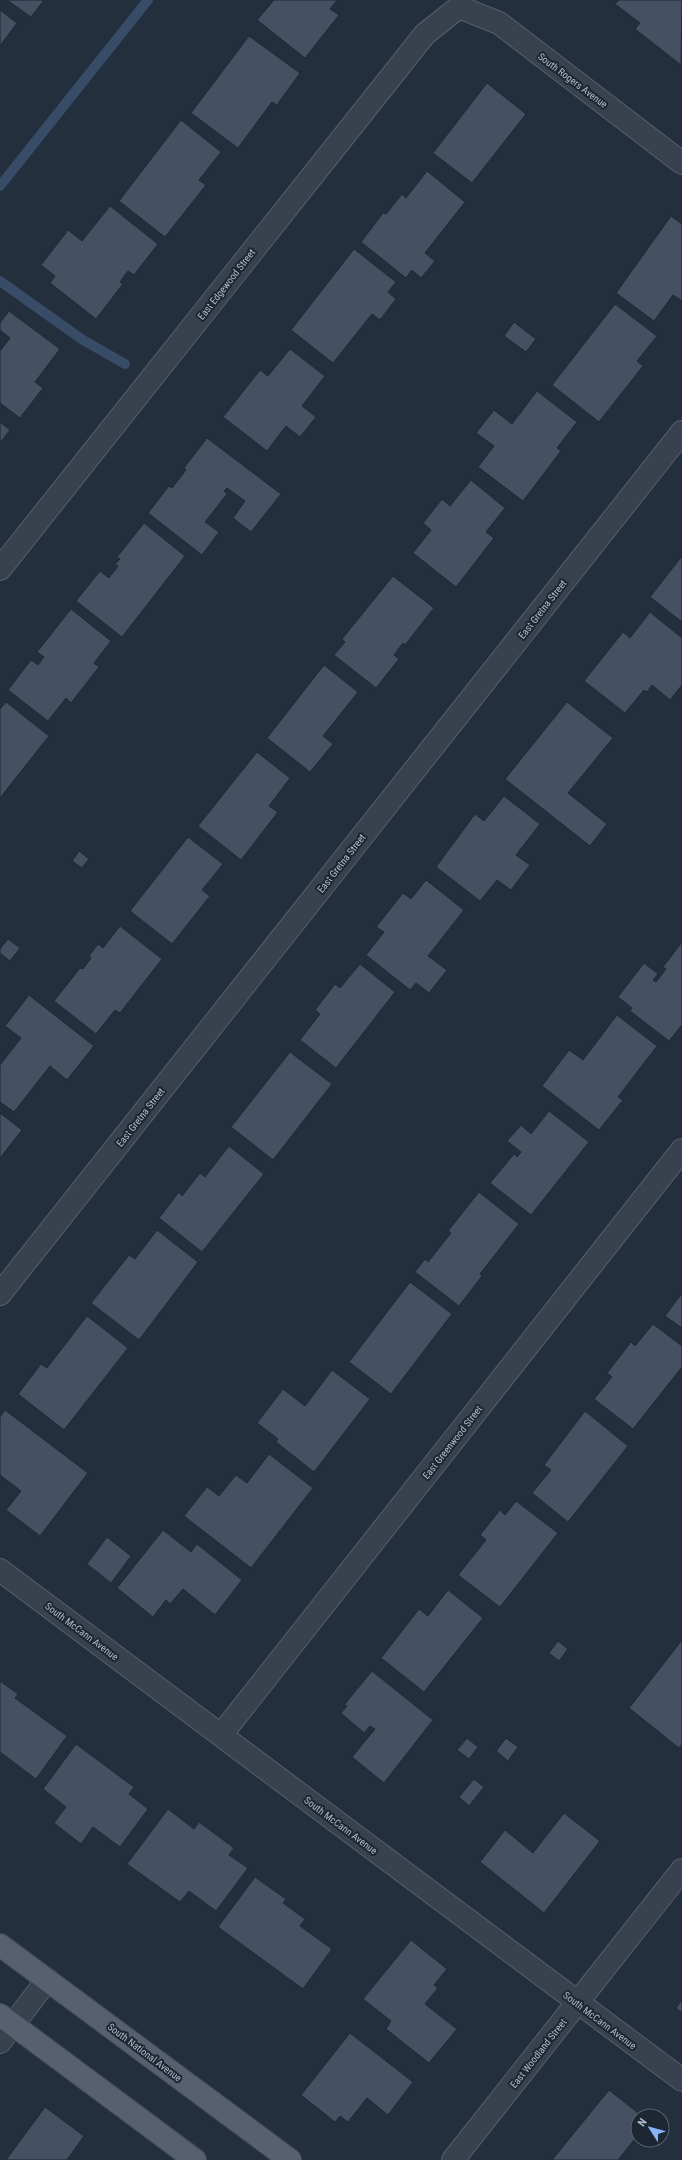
<svg xmlns="http://www.w3.org/2000/svg" width="682" height="2160" font-family="'Roboto Condensed',sans-serif">
  <style>
    .lines { fill: none; stroke-linecap: round; stroke-linejoin: round }
    .stream { stroke: #394c67; stroke-width: 10 }
    .building { fill: #455162; stroke: #1f2835 }
    .minor-casing { stroke: #565f6c; stroke-width: 24 }
    .major-casing { stroke: #414a57; stroke-width: 24 }
    .minor { stroke: #38414e; stroke-width: 22 }
    .major { stroke: #56606e; stroke-width: 22 }
    .labels { text-anchor: middle; stroke-width: 4; stroke-linejoin: round; paint-order: stroke }
    .street-label { font-size: 10px; fill: #b4bcc9; stroke: #1d2633 }
  </style>
  <rect width="100%" height="100%" fill="#242f3e"/>
  <g class="lines">
    <path class="stream" d="M0,186l148,-186
      M0,281l83,59 42,24"/>
  </g>
  <path class="building" d="M7,0h37l-13,17z
    M274,0h63l-7,9 9,6 -34,43 -48,-38z
    M619,0h63l-1,65 -46,-36 5,-6 -25,-19z
    M0,10l17,13 -17,23z
    M249,36l51,37 -23,32 -5,-3 -34,46 -47,-35z
    M487,83l39,31 -54,69 -39,-30z
    M181,120l40,32 -22,28 7,5 -41,52 -46,-36z
    M427,171l38,31 -40,51 10,8 -14,17 -9,-8 -6,8 -45,-36 22,-29 3,1 16,-20 4,4z
    M110,206l48,38 -24,31 -6,-4 -8,11 3,2 -27,35 -46,-36 5,-7 -14,-11 27,-35 14,11z
    M671,216l11,8v77l-9,-6 -19,26 -38,-28z
    M354,249l42,33 -8,10 8,7 -16,21 -8,-6 -39,49 -42,-33z
    M615,304l42,32 -20,25 6,5 -44,56 -47,-37z
    M9,311l51,38 -25,33 8,6 -23,30 -20,-15v-52l10,-13 -10,-8v-7z
    M514,322l22,17 -10,13 -22,-16z
    M290,349l35,27 -23,30 14,11 -16,20 -14,-11 -19,25 -44,-34 37,-47 8,6z
    M537,391l40,31 -20,26 4,3 -38,50 -45,-34 16,-21 -18,-13 18,-23 18,14z
    M0,422l10,8 -10,13z
    M207,438l74,56 -30,38 -18,-14 12,-17 -18,-13 -3,3 3,3 -22,28 14,10 -17,23 -54,-42 21,-27 3,2 14,-18 -2,-2z
    M471,480l34,28 -19,24 8,6 -38,49 -43,-34 18,-23 -8,-7 19,-24 8,7z
    M144,523l41,33 -63,81 -46,-36 24,-30 9,7 9,-12 -3,-2 5,-5 -3,-2z
    M682,556v66l-32,-25z
    M393,576l41,32 -29,37 -2,-2 -9,12 5,4 -23,29 -42,-33 11,-13 -3,-3z
    M71,609l40,32 -17,22 5,4 -28,36 -5,-5 -18,23 -40,-31 23,-30 7,5 6,-8 -7,-5z
    M650,612l32,26v47l-12,15 -18,-15 -5,7 -3,-2 -19,23 -41,-32 39,-49 7,6z
    M324,665l34,27 -35,44 10,8 -23,28 -43,-34z
    M6,702l43,34 -49,62v-89z
    M567,702l46,36 -45,55 39,31 -17,22 -85,-67z
    M257,752l33,26 -21,28 9,6 -37,48 -43,-34z
    M504,796l36,28 -24,31 14,10 -19,25 -14,-10 -17,21 -44,-34 39,-53 9,7z
    M188,837l35,27 -21,26 8,6 -38,48 -42,-33z
    M79,851l10,8 -7,9 -10,-7z
    M426,880l38,30 -36,46 19,14 -18,23 -13,-10 -6,7 -44,-35 18,-23 -8,-5 27,-34 8,6z
    M120,926l42,33 -42,54 -5,-3 -19,24 -42,-33 26,-33 3,1 8,-11 -2,-2 9,-12 5,4z
    M8,939l12,9 -10,13 -10,-8v-4z
    M682,942v83l-13,16 -39,-30 2,-3 -14,-11 26,-34 14,11 -5,6 3,2 10,-13 -3,-2z
    M360,964l35,28 -59,76 -36,-28 20,-26 -5,-4 20,-26 5,4z
    M29,995l65,51 -27,34 -17,-14 -36,46 -14,-10v-37l21,-27 -16,-12z
    M617,1015l40,31 -39,51 5,3 -24,30 -57,-44 27,-36 14,10z
    M290,1052l42,32 -59,76 -42,-33z
    M549,1111l40,31 -58,73 -41,-32 24,-29 3,3 4,-5 -14,-11 14,-16 10,9z
    M0,1113l22,17 -22,28z
    M229,1146l35,28 -62,78 -43,-34 20,-26 3,4 18,-23 5,4z
    M479,1192l40,32 -39,50 2,2 -23,30 -44,-34 10,-13 3,3 23,-29 -3,-2z
    M157,1230l41,32 -59,78 -48,-37 38,-48 6,4z
    M410,1282l42,32 -61,80 -42,-32z
    M682,1293v35l-17,-12z
    M87,1316l41,32 -64,82 -46,-36 23,-30 6,4z
    M653,1324l29,22v21l-49,62 -39,-30 18,-22 -5,-4 24,-31 4,4z
    M332,1370l38,29 -56,73 -38,-30 2,-3 -21,-16 26,-34 22,17z
    M5,1410l83,63 -48,63 -34,-26 15,-19 -21,-16v-58z
    M585,1411l43,35 -60,76 -36,-29 19,-23 -7,-5z
    M269,1454l44,34 -62,80 -67,-52 23,-29 12,9 17,-21 11,8z
    M516,1501l42,32 -58,74 -42,-32 28,-35 -6,-5 20,-25 5,5z
    M163,1530l28,22 6,-8 45,36 -27,35 -32,-26 -13,15 -4,-4 -13,17 -36,-29z
    M107,1537l24,19 -20,27 -24,-19z
    M448,1590l35,28 -59,74 -43,-34 38,-49 9,7z
    M682,1640v104l-3,4 -50,-40z
    M558,1641l10,8 -9,12 -10,-8z
    M372,1671l61,49 -49,63 -32,-26 23,-28 -5,-3 -6,7 -23,-20 6,-7 -3,-1z
    M0,1681l18,13 -3,4 52,38 -31,43 -36,-27z
    M467,1738l11,9 -9,12 -12,-9z
    M506,1738l12,9 -10,14 -12,-10z
    M76,1744l58,43 -5,7 19,15 -28,38 -27,-20 -12,17 -27,-21 12,-16 -23,-18z
    M474,1779l10,8 -15,19 -10,-9z
    M168,1809l26,20 5,-7 35,26 -5,7 19,13 -32,43 -27,-20 -9,11 -53,-38z
    M564,1813l36,28 -56,72 -64,-51 25,-32 28,23z
    M255,1877l31,22 -3,4 22,16 -5,7 32,23 -29,40 -85,-62z
    M411,1940l36,29 -13,16 4,3 -13,16 32,25 -28,34 -43,-34 5,-8 -28,-22z
    M682,2000v13l-6,-5z
    M350,2033l63,49 -25,33 -21,-17 -19,24 -8,-6 -5,6 -34,-27z
    M609,2090l33,26h-4v19l-20,25h-66z
    M45,2107l39,29 -17,24h-61z"/>
  <g class="lines">
    <g class="minor-casing">
      <path id="minor" d="M0,569l425,-535 34,-27 40,16 183,140
        M0,1294l682,-862
        M0,1570l682,510
        M221,1735l461,-585
        M0,2042l47,-62
        M453,2160l229,-290"/>
    </g>
    <g class="major-casing">
      <path id="major" d="M0,1945l290,215
        M0,2015l195,145"/>
    </g>
    <use href="#minor" class="minor"/>
    <use href="#major" class="major"/>
  </g>
  <g class="labels">
    <g class="street-label">
      <text transform="translate(573 80) rotate(37)" y="4">South Rogers Avenue</text>
      <text transform="translate(226 284) rotate(-52)" y="4">East Edgewood Street</text>
      <text transform="translate(542 609) rotate(-52)" y="4">East Gretna Street</text>
      <text transform="translate(341 863) rotate(-52)" y="4">East Gretna Street</text>
      <text transform="translate(140 1117) rotate(-52)" y="4">East Gretna Street</text>
      <text transform="translate(452 1442) rotate(-52)" y="4">East Greenwood Street</text>
      <text transform="translate(82 1631) rotate(37)" y="4">South McCann Avenue</text>
      <text transform="translate(341 1825) rotate(37)" y="4">South McCann Avenue</text>
      <text transform="translate(600 2020) rotate(37)" y="4">South McCann Avenue</text>
      <text transform="translate(145 2052) rotate(37)" y="4">South National Avenue</text>
      <text transform="translate(538 2053) rotate(-52)" y="4">East Woodland Street</text>
    </g>
  </g>
  <g transform="translate(650 2128) rotate(306)"><circle r="19" fill="#1d2633" stroke="#59626f"/>
  <path d="M0-3L7 15L0 10L-7 15Z" fill="#8ab4f8"/>
  <text y="-6" font-size="11" font-weight="bold" text-anchor="middle" fill="#b4bcc9">N</text>
  </g>
</svg>
